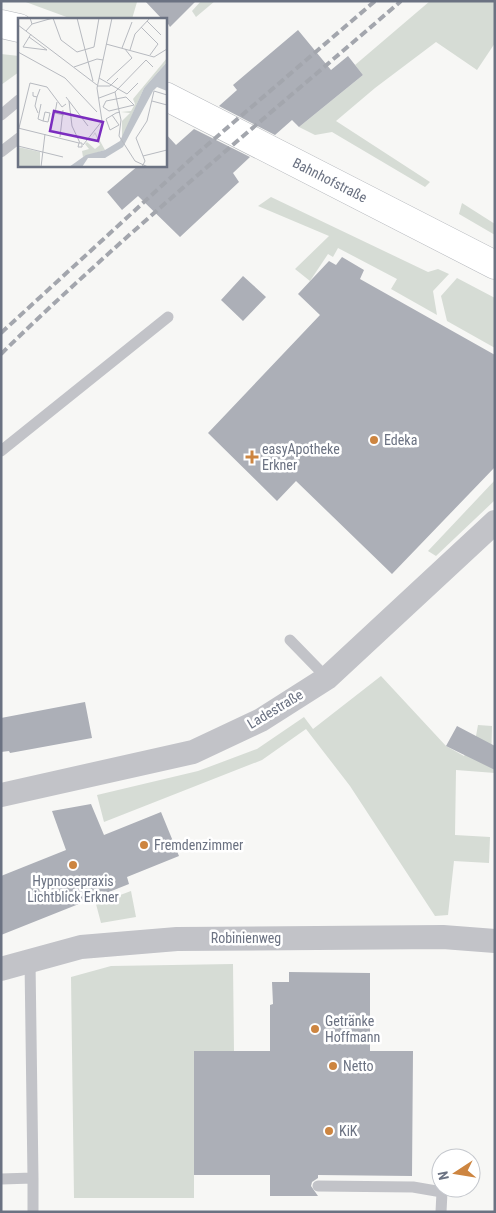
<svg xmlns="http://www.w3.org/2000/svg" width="496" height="1213" font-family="'Roboto Condensed',sans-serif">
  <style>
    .green { fill: #d6dcd5 }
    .building { fill: #acafb7 }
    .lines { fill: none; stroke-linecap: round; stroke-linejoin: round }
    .secondary-casing { stroke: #b4b7bc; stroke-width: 29 }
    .service { stroke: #c2c3c8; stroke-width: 11 }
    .minor { stroke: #c2c3c8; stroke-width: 24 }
    .secondary { stroke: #fff; stroke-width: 28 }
    .rail { stroke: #a3a6ad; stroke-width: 4; stroke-dasharray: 8 4; stroke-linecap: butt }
    .poi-dot { fill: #cd8540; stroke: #fff; stroke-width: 2 }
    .labels { text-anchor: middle; stroke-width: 5; stroke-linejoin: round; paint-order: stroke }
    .street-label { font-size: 14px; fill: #6b7282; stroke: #fff }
    .poi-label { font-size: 14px; fill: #6b7282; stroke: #fff; text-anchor: start }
    .inset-road { fill: none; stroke: #b7bac0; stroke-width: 1 }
    .view { fill: #7b2cbf; fill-opacity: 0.15; stroke: #7b2cbf; stroke-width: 2.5 }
    .inset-edge { fill: none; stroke: #6b7282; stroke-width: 2.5 }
  </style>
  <rect width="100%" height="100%" fill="#f7f7f5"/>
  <path class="green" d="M23,1h110l4,1 -5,17h-60z
    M201,1h14l-19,16 -4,-6z
    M430,1h65v42l-18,27 -41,-28 -61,46 -39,33 94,61 -5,5 -93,-55 -17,3 -16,-8 64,-52 -8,-10z
    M1,54l18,2v16l-18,13z
    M271,197l157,75 10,-3 11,5 -16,17 4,24 -46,-26 6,-10 -59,-31 -5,9 -5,-3 -18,27 -15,-12 34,-33 -71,-30z
    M462,203l33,21v11l-36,-21z
    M457,278l38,20v50l-48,-27 -6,-25z
    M495,480v20l-59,56 -8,-5z
    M381,676l65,70 18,10 12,-20 2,-11 14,1 -1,40h4v7l-39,-3 -1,65 35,2 -1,26 -35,-2 -6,54 -13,1 -85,-130 -44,-57 -44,31 -158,62 -7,-27 101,-24 59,-22 47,-32 9,12z
    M131,891l5,26 -35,6 -5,-19z
    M233,964l1,87h-40v147h-120l-3,-221 40,-11z"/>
  <path class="building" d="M145,1h51l-26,26 -5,-8h-3z
    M298,30l33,40 17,-14 15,19 -64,52 -7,-7 -17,15 -56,-29 18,-16 -4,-5z
    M194,129l56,28 -17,16 6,9 -59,55 -42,-41 -16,14 -15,-18 32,-27h26v-32l11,12z
    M342,257l22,13 -4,9 135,76v112l-103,107 -96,-93 -19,20 -69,-68 112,-118 -22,-21 31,-33 7,4z
    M243,276l23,21 -23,24 -22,-21z
    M85,702l7,36 -82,15 -1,-2 -8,1v-34z
    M457,726l38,20v24l-49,-24z
    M91,804l13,31 57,-23 18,44 -52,21 2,7 -128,51v-59l65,-26 -14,-39z
    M289,972l81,1v78h43l-1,125 -94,-1v3l-6,4 -1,4 7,10h-48v-21h-76v-124h76v-46l3,-1 -1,-22h17z"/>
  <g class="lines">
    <g class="secondary-casing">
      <path id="secondary" d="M1,24l18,4
        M165,96l330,169"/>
    </g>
    <path class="service" d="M1,115l18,-15
      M1,152l18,-14
      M1,451l167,-134
      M290,640l37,38
      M1,1179l32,-1 -3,-217
      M318,1186l95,1 29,5 -1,20
      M33,1212v-34"/>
    <path class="minor" d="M1,795l192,-43 68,-32 66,-42 168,-156
      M1,969l80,-22 96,-8 266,-2 52,4"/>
    <use href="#secondary" class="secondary"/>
    <path class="rail" d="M1,333l191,-175 183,-157
      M1,354c127,-124 266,-237 400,-353"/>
  </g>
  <g class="poi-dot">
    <circle cx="374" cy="440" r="5"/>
    <path d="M249.5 449.5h5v5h5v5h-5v5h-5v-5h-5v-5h5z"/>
    <circle cx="144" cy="845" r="5"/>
    <circle cx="73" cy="865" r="5"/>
    <circle cx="315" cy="1029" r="5"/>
    <circle cx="333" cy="1066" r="5"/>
    <circle cx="329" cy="1131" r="5"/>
  </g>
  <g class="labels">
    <g class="street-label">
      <text transform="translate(330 180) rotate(27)" y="5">Bahnhofstraße</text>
      <text transform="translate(275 709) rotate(-31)" y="5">Ladestraße</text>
      <text x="246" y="943">Robinienweg</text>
    </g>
    <g class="poi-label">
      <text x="384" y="445">Edeka</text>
      <text x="262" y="454">easyApotheke<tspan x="262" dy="16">Erkner</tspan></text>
      <text x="154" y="850">Fremdenzimmer</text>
      <text x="73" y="886" text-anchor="middle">Hypnosepraxis<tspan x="73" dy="16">Lichtblick Erkner</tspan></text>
      <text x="325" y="1026">Getränke<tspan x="325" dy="16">Hoffmann</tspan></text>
      <text x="343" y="1071">Netto</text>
      <text x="339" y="1136">KiK</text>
    </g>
  </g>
  <g transform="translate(18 18)">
    <rect width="149" height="149" fill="#f7f7f5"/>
    <path d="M149,40v4l-23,26 -22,50v-17l8,-8 -9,-1 10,-1 4,-7 -2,-5zM77,114l10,18 -22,7 -1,-6 7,-2 -4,-5 2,-2 8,7 5,-4 -5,-11 -3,3zM0,129l22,5v14l-22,1z" fill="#d6dcd5"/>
    <path d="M149,44v29l-10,-4 -4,4 -30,56 -18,11h-17l-6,9h-13l17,-12 19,-5 15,-9 24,-53z" fill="#bec3ca"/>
    <path class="inset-road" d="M35,0l8,22 16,12 17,-5 5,-29M59,0l16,63M129,3l14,14M14,6l21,-6M0,7l79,60M123,9l17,17 -8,11M8,13l6,-7 -2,-6M13,16l-8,13 24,3M11,19l18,13M88,26l48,13 13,-8M104,30l10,-26M112,32l5,-16 15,-16M0,34l47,26 32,34M56,49l23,-8 6,1M81,60l28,16 11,-11M89,63l25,-23 -7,-9M79,68h13l8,-8M15,74v4l4,1 3,-8M97,74l6,28 -2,16 16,25 13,6M19,79l-2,9 3,7M48,79l22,29M108,79l8,8 -25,6 -6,-4 3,-6zM81,80l16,-6 31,-32 7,7M51,83l3,25 8,17M134,83l15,4M39,84l-2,11 9,2M23,86l-3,15 5,2M27,94l5,1 -2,9 -5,-1zM94,97l7,10 -9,5 -4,-11 10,-6 4,-1M0,110l61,15M1,110l11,-45 17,4 15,20 4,-3M42,119l3,-27M61,125h3v4h-4zM65,127l19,-24 -5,-33 15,-70M0,128l45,11M125,138l24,-6M23,149l4,-33M124,149l3,-6 -9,-23 11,-17 7,-30 13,4"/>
    <path class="view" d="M36,93l49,11 -5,19 -48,-10z"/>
    <rect width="149" height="149" class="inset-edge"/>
  </g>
  <rect width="496" height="1213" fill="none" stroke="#6b7282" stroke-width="5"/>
  <g transform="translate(456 1173) rotate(258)"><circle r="24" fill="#ffffff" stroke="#c4c7cd"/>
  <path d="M0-4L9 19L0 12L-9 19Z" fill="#cd8540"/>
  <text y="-8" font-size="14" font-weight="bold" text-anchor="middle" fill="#6b7282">N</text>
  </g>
</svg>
